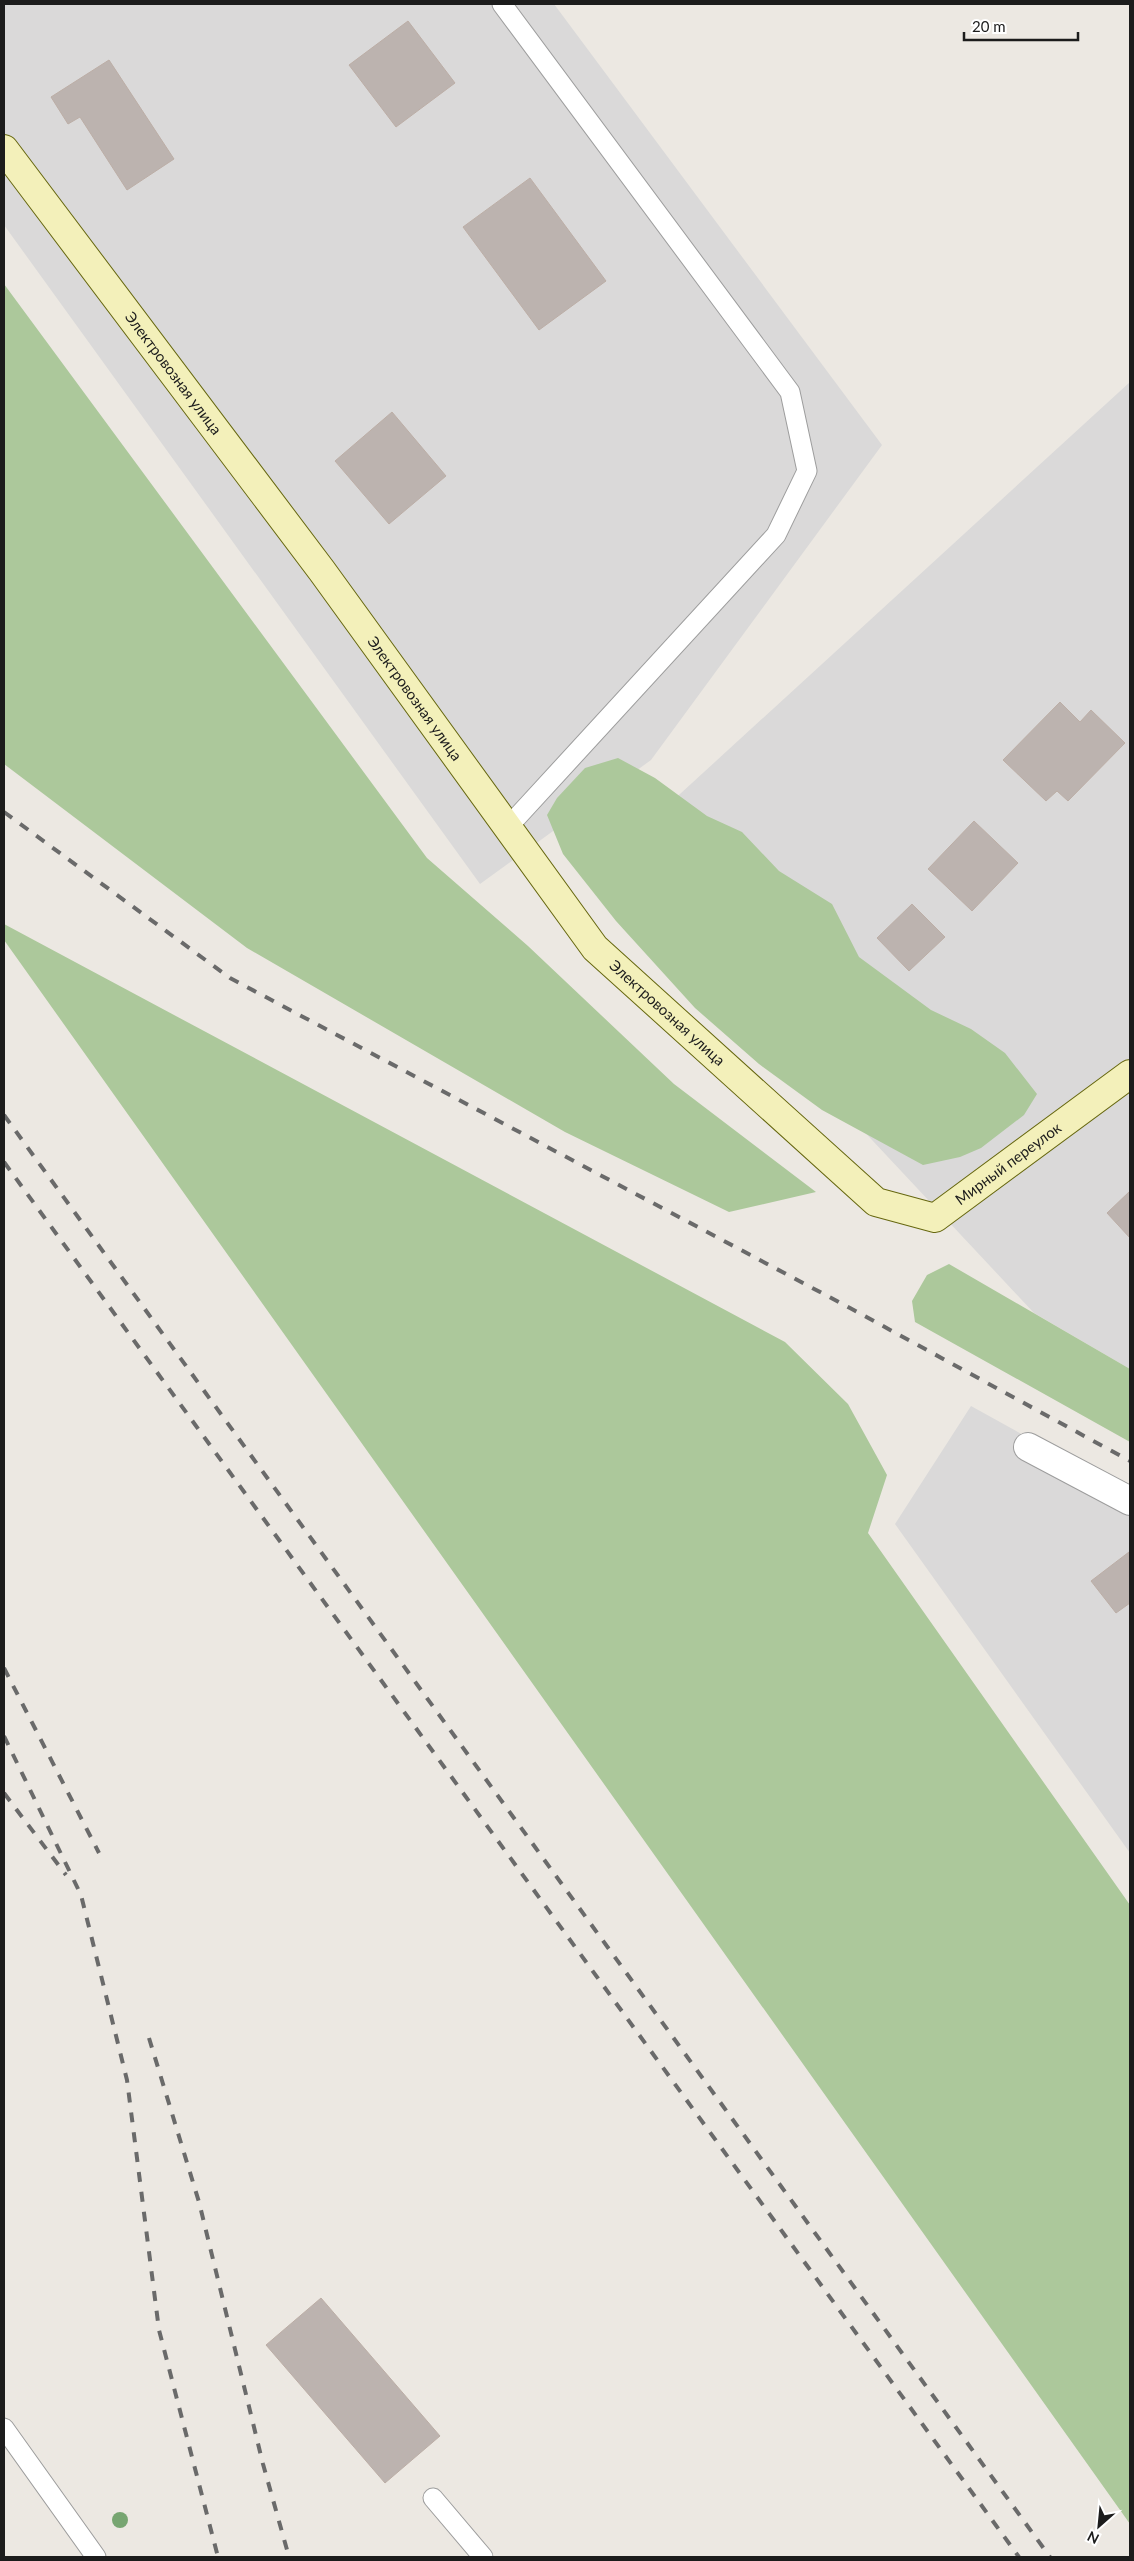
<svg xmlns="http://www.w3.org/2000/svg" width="1134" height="2561" font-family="Lato,sans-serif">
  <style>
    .residential { fill: #dad9d9 }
    .forest { fill: #acc89b }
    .building { fill: #bcb3af; stroke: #bcaea6 }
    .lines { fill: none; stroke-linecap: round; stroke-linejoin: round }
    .lane-casing { stroke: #9d9d9d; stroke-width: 21 }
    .street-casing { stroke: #9d9d9d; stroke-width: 30 }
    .secondary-casing { stroke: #66670f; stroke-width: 30 }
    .lane { stroke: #fff; stroke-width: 19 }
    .street { stroke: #fff; stroke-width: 28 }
    .secondary { stroke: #f3f0ba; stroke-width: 28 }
    .rail { stroke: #6a6a6a; stroke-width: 4; stroke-dasharray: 10 10; stroke-linecap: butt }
    .tree { fill: #77a571 }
    .labels { text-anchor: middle; stroke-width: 4; stroke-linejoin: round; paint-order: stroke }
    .street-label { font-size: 15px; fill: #1c1c1c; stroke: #fff }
  </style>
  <rect width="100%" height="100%" fill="#ece8e2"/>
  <path class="residential" d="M4,4h550l328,441 -231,315 -171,124 -476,-659z
    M1130,382v987l-96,-56 -425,-454z
    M971,1406l159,88v359l-235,-329z"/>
  <path class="forest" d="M4,284l423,574 101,88 146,138 142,108 -87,20 -164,-80 -318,-184 -243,-184z
    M618,758l37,20 52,38 35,16 37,39 53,33 27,53 72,53 40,19 34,24 32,41 -13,21 -43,33 -21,9 -37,8 -101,-55 -63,-46 -64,-56 -79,-87 -53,-67 -16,-39 10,-17 28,-30z
    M4,924l781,418 63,62 39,71 -19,58 262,372v619l-1126,-1584z
    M949,1264l181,105v73l-215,-120 -3,-21 15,-26z"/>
  <path class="building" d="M408,21l47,62 -59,44 -47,-62z
    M109,60l65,99 -47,31 -47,-73 -12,7 -17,-27z
    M530,178l76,103 -67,49 -76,-103z
    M392,412l54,64 -57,48 -54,-63z
    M1060,702l20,20 11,-12 34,33 -57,58 -11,-10 -11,10 -43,-41z
    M974,821l44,42 -46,48 -44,-42z
    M912,904l33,33 -36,34 -32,-33z
    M1130,1191v47l-23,-25z
    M1129,1552l1,51 -14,10 -25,-32z
    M321,2298l119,138 -55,47 -119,-138z"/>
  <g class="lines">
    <g class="lane-casing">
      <path id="lane" d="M502,4l288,388 17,79 -31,64 -269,293
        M4,2428l92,129
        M433,2498l50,59"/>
    </g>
    <g class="street-casing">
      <path id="street" d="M1028,1447l102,54"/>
    </g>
    <g class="secondary-casing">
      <g id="secondary">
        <path id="s1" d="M4,149l318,422 273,377 281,254 59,16 195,-144"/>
      </g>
    </g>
    <use href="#lane" class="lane"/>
    <use href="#street" class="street"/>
    <use href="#secondary" class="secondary"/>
    <path class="rail" d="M4,812l226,166 620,330 280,153
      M4,1115l1046,1442
      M4,1162l1015,1395
      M4,1668l95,185
      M4,1736l77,159 46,185 32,250 59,227
      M4,1793l62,82
      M149,2038l50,164 64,262 26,93"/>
  </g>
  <circle class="tree" cx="120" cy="2520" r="8"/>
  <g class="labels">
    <g class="street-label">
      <text dy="5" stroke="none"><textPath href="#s1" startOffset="281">Электровозная улица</textPath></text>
      <text dy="5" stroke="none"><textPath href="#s1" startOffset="686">Электровозная улица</textPath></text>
      <text dy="5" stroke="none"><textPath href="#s1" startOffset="1091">Электровозная улица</textPath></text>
      <text dy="5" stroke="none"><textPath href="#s1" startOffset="1525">Мирный переулок</textPath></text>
    </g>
  </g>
  <rect width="1134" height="2561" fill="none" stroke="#1c1c1c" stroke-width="10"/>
  <g transform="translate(1099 2526) rotate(207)" stroke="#ffffff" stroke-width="4" paint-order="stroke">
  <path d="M0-4L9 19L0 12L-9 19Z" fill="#1c1c1c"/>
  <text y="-8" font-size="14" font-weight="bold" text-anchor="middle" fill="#1c1c1c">N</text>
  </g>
  <path d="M964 32v8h114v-8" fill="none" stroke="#1c1c1c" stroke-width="2.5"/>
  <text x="972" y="32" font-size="15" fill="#1c1c1c" stroke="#ffffff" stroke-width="4" paint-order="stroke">20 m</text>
</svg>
